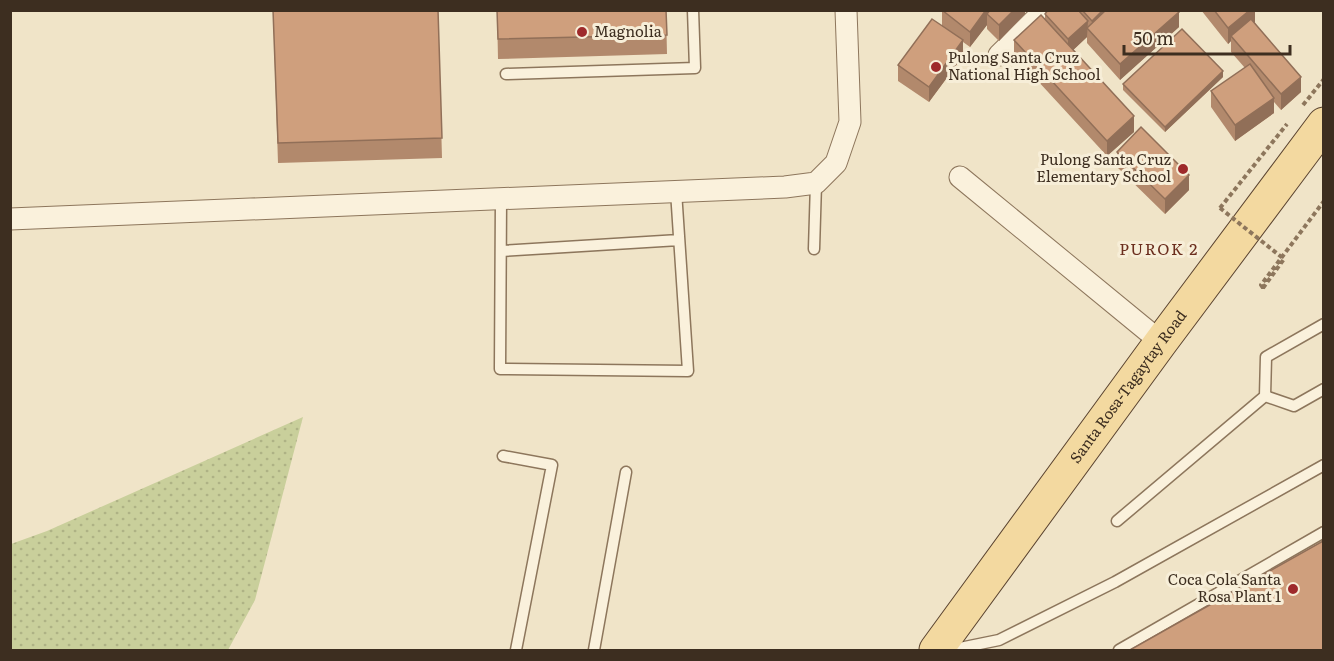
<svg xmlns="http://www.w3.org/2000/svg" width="1334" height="661" font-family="Literata,serif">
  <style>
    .grass { fill: url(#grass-dots) }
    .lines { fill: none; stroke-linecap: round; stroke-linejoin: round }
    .service-casing { stroke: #8d765c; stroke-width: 13 }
    .minor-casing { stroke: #8d765c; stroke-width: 23 }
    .primary-casing { stroke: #5b4430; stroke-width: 35 }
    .path { stroke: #8d765c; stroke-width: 4; stroke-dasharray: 4.5 3; stroke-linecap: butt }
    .service { stroke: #faf1dc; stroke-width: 10 }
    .minor { stroke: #faf1dc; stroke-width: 21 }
    .primary { stroke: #f3d9a0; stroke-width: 33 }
    .path-bridge { stroke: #8d765c; stroke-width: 4; stroke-dasharray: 4.5 3; stroke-linecap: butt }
    .wall { fill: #b2896c }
    .shaded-wall { fill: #916f58 }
    .building { fill: #cf9f7d; stroke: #916f58; stroke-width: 1.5 }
    .poi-dot { fill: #9e2a2b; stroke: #f7eed8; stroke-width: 2 }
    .labels { text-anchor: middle; stroke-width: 6; stroke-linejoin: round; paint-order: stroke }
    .poi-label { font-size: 15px; fill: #3d2e20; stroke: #f7eed8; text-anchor: start }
    .street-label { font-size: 15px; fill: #3d2e20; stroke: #f7eed8 }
    .neighbourhood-label { font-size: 16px; letter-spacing: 1.5px; fill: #6b2e1e; stroke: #f7eed8 }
  </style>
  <defs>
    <pattern id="grass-dots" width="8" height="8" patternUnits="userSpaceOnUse" patternTransform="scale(1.5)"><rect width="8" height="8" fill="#c9cf9b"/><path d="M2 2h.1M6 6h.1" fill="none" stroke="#aeb285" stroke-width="1.8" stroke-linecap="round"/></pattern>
  </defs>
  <rect width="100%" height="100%" fill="#f0e4c8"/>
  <path class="grass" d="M303,417l-48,183 -27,50h-217v-106l36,-13z"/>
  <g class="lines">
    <g class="service-casing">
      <path id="service" d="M506,74l189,-6 -2,-58
        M501,199l-1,170 188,2 -12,-180
        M814,249l2,-66
        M501,251l178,-11
        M1265,396l29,10 30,-17
        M503,456l49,9 -36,185
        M1117,521l148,-125 1,-39 58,-33
        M594,650l32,-178
        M950,650l49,-10 116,-58 209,-117
        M1119,650l205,-118"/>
    </g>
    <g class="minor-casing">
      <path id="minor" d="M999,55l46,-45
        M960,177l201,165
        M10,219l775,-32 31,-4 20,-20 14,-41 -4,-112"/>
    </g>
    <g class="primary-casing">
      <g id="primary">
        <path id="s1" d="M936,650l225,-308 163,-218"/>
      </g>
    </g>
    <path class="path" d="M1303,105l21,-26
      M1220,208l67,-84
      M1263,288l-2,-3 63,-84
      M1263,288l21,-29"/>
    <use href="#service" class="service"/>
    <use href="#minor" class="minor"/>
    <use href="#primary" class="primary"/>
    <path class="path-bridge" d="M1220,208l64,51"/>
  </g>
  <path class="wall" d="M273,10h165l4,148 -164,5z
    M497,10h169l1,44 -169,5z
    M942,10h83v4l-26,27 -12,-12v-4l-17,22 -7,-5v14l-34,46 -31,-21v-16l44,-39z
    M1048,10h130l1,17 -59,53 -33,-37v-6l-14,13 61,82 -27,24 -93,-101v-15l31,-20v-6z
    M1201,10h54v13l46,69 -20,18 -7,-8v11l-39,28 -24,-34v-16l34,-23 -14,-16v-11l-3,3z
    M1223,77l-58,55 -42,-42v-6z
    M1117,152l72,38 -24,24 -48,-47z"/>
  <path class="shaded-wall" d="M986,10h12l-11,4v11l-17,22v-15z
    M1014,10h11v4l-26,27v-16z
    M1103,10h16l-27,24v-13z
    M1250,10h5v12l-21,17 -3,-3v5l-3,3v-16z
    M1179,12v15l-59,53v-16z
    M1088,21l-1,16 -19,18v-16z
    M963,40v16l-34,46v-15z
    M1223,71v6l-58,55v-5z
    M1301,77v15l-20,18v-16z
    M1274,98v15l-39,28v-16z
    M1134,116v16l-27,24v-15z
    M1189,175v15l-24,24v-15z"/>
  <path class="building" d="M273,10h165l4,128 -164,5z
    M497,10h169l1,25 -169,4z
    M942,10h44l-16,22z
    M990,10h24l-15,15 -12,-11z
    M1048,10h30l10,11 -20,18 -23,-25z
    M1082,10h21l-11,11z
    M1106,10h72l1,2 -59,52 -33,-36z
    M1214,10h36l-22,18z
    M1041,15l93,101 -27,25 -93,-101z
    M932,19l31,21 -34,47 -31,-22z
    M1251,19l50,58 -20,17 -50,-58z
    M1182,29l41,42 -58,56 -42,-43z
    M1250,64l24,34 -39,27 -24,-34z
    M1141,127l48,48 -24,24 -48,-47z
    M1323,541v110h-195z"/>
  <g class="poi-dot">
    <circle cx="582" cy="32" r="6"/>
    <circle cx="936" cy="67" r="6"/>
    <circle cx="1183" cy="169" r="6"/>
    <circle cx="1293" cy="589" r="6"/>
  </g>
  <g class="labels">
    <g class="poi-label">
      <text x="594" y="37">Magnolia</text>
      <text x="948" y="63">Pulong Santa Cruz<tspan x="948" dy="17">National High School</tspan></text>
      <text x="1171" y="165" text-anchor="end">Pulong Santa Cruz<tspan x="1171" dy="17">Elementary School</tspan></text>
      <text x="1281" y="585" text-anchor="end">Coca Cola Santa<tspan x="1281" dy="17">Rosa Plant 1</tspan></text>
    </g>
    <g class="street-label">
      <text dy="5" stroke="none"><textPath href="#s1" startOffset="326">Santa Rosa-Tagaytay Road</textPath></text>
    </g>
    <g class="neighbourhood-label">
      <text x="1159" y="255">PUROK 2</text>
    </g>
  </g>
  <rect width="1334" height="661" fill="none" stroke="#3d2e20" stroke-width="24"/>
  <path d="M1124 45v9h166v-9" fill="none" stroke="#3d2e20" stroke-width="3"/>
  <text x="1133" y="45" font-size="18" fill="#3d2e20" stroke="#f7eed8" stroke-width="4.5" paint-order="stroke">50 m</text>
</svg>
